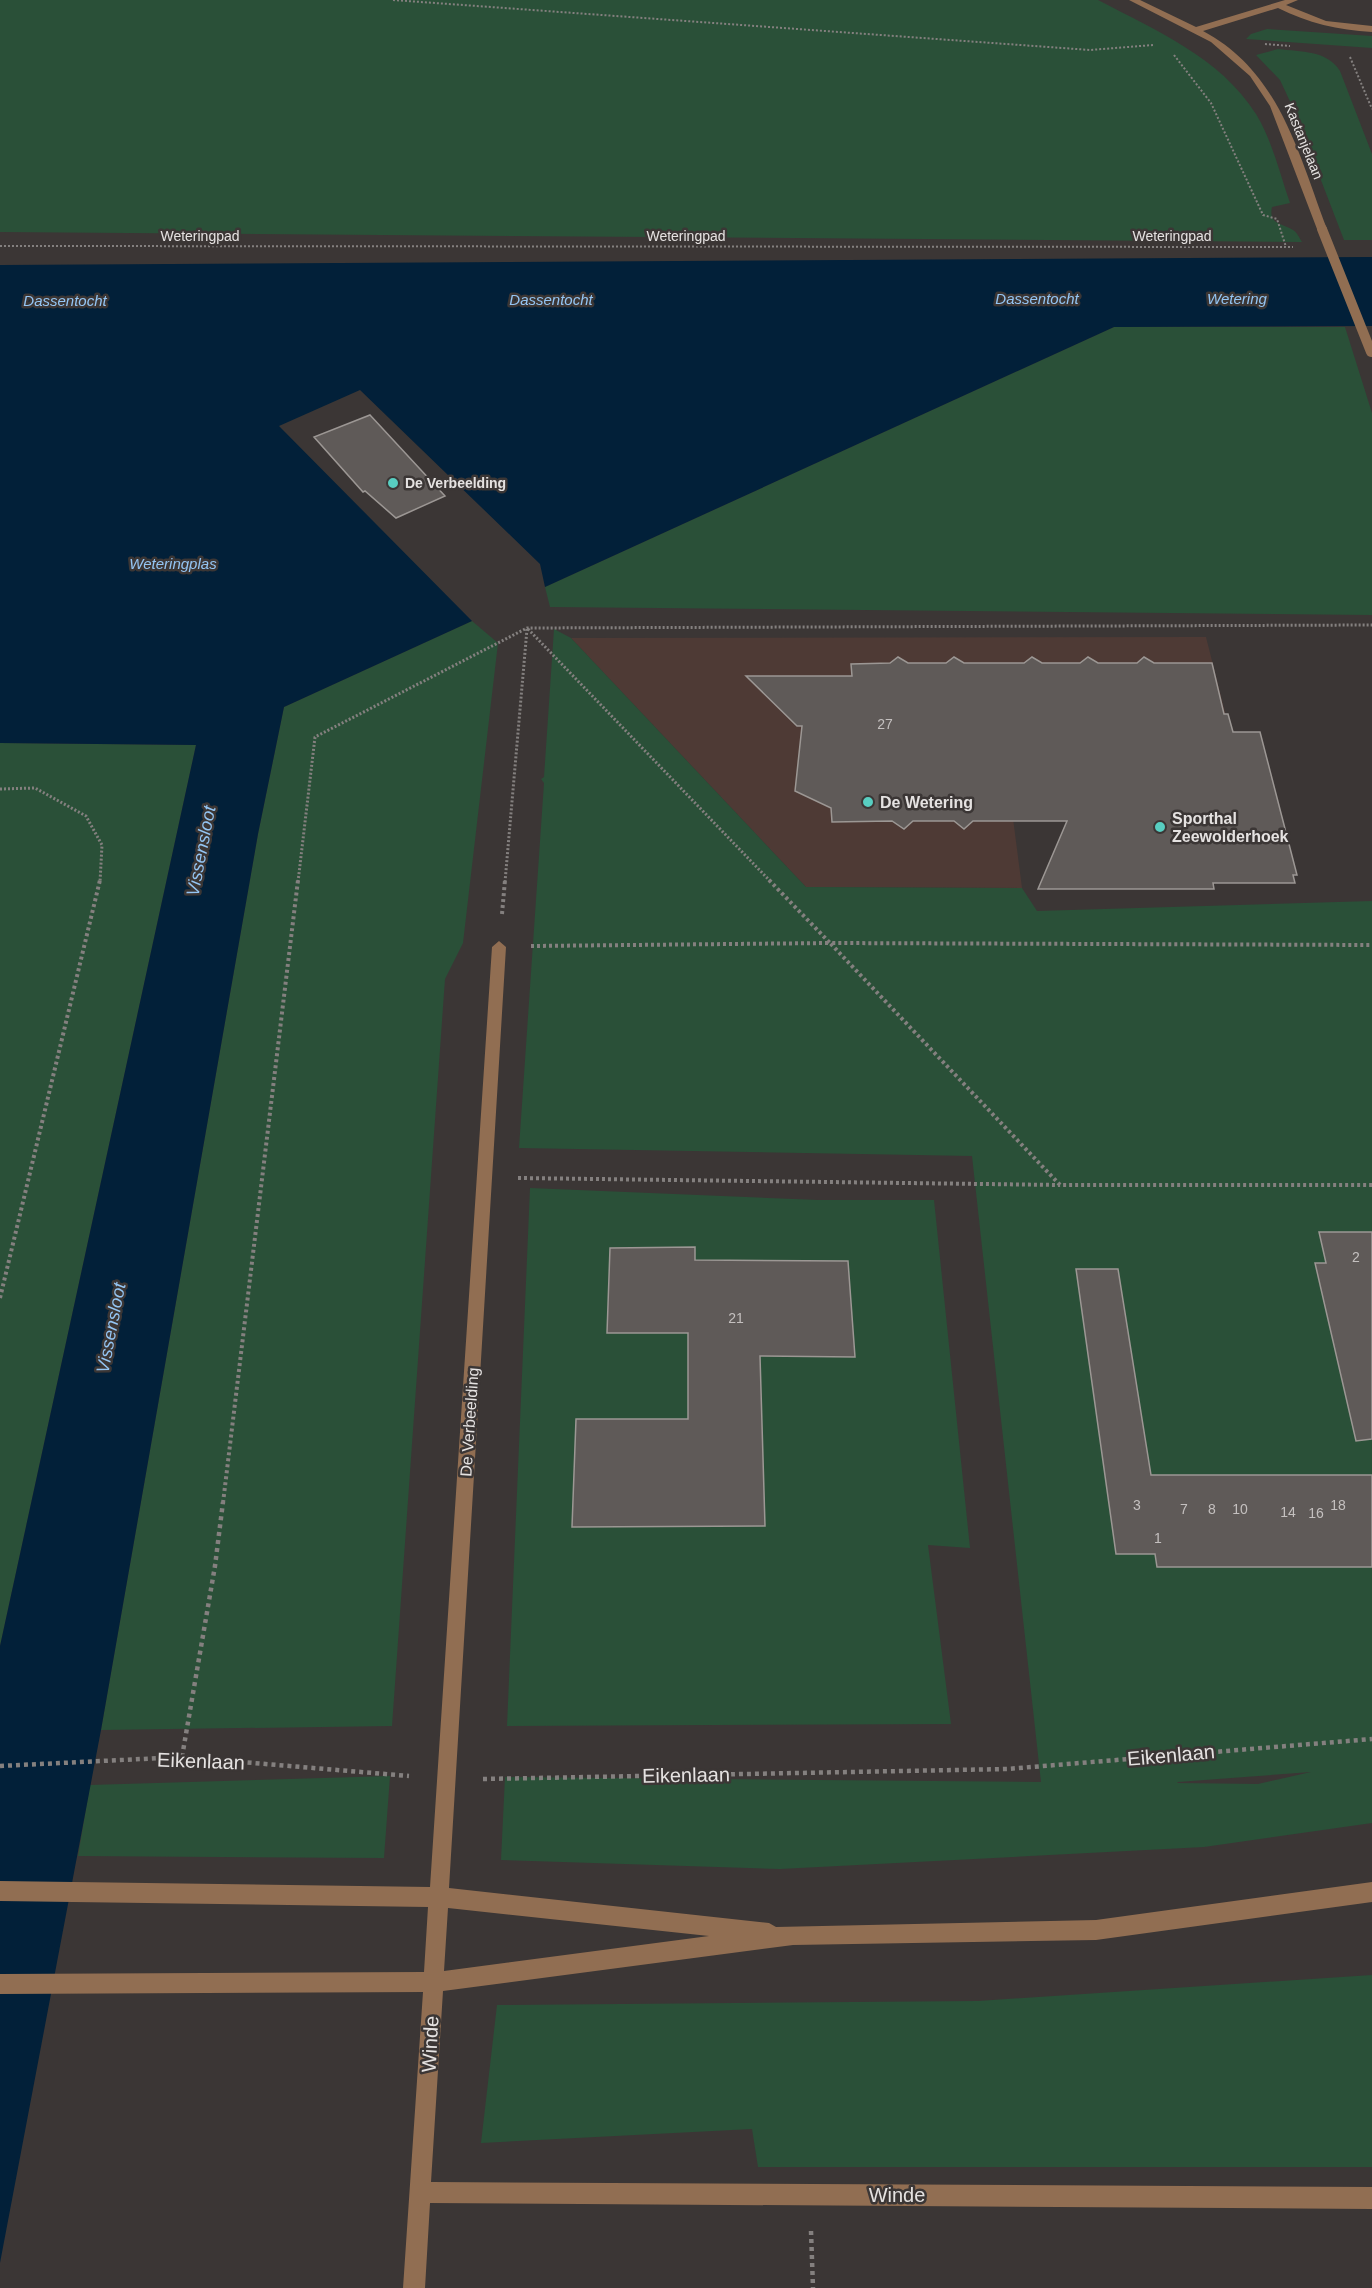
<svg xmlns="http://www.w3.org/2000/svg" width="1372" height="2288" font-family="Helvetica,sans-serif">
  <style>
    .education { fill: #4e3a35 }
    .green { fill: #2a5038; fill-rule: evenodd }
    .water { fill: #022039 }
    .building { fill: #5f5a58; stroke: #9c9794; stroke-width: 1.5 }
    .lines { fill: none; stroke-linecap: round; stroke-linejoin: round }
    .path-far3 { stroke: #84807f; stroke-width: 2; stroke-dasharray: 2 2; stroke-linecap: butt }
    .path-far2 { stroke: #84807f; stroke-width: 3; stroke-dasharray: 2 2; stroke-linecap: butt }
    .path-far1 { stroke: #84807f; stroke-width: 4; stroke-dasharray: 3 3; stroke-linecap: butt }
    .path { stroke: #84807f; stroke-width: 4.5; stroke-dasharray: 4 4; stroke-linecap: butt }
    .minor { fill: #916e52; fill-rule: evenodd }
    .minor-bridge { stroke: #916e52; stroke-width: 10 }
    .poi-dot { fill: #58cec1; stroke: #3b3635; stroke-width: 2 }
    .labels { text-anchor: middle; stroke-width: 5; stroke-linejoin: round; paint-order: stroke }
    .far-street-label { font-size: 14px; fill: #e5e2e1; stroke: #3b3635 }
    .far-poi-label { font-size: 14px; font-weight: bold; fill: #e5e2e1; stroke: #3b3635; text-anchor: start }
    .number-label { font-size: 14px; fill: #c4c0bf }
    .far-water-label { font-size: 15px; font-style: italic; fill: #94c5f3; stroke: #3b3635 }
    .poi-label { font-size: 16px; font-weight: bold; fill: #e5e2e1; stroke: #3b3635; text-anchor: start }
    .street-label { font-size: 16px; fill: #e5e2e1; stroke: #3b3635 }
    .water-label { font-size: 18px; font-style: italic; fill: #94c5f3; stroke: #3b3635 }
    .near-street-label { font-size: 20px; fill: #e5e2e1; stroke: #3b3635 }
  </style>
  <rect width="100%" height="100%" fill="#3b3635"/>
  <path class="education" d="M1206,637l20,79 -226,1 22,171 -216,-1 -235,-249z"/>
  <path class="green" d="M0,0h1098c57,30 122,57 158,114 16,26 24,60 34,89l-18,4c-4,18 11,16 21,23 4,2 7,9 9,12l-1302,-10z
    M1267,29l105,7v12l-126,-9 5,-5z
    M1278,49c23,3 49,1 62,22l32,83v86h-28l-50,-130 -14,-30 -24,-25z
    M1114,327h231l27,86v202l-822,-8 -5,-20z
    M472,621l26,22 -35,300 -18,36 -53,747 -291,4 157,-896 26,-127z
    M554,629l17,9 235,249 216,1 15,23 335,-10v922l-168,24 -424,22 -279,-9 4,-83 536,5 -69,-626 -453,-8 25,-365 -3,-4 3,-2zM1311,1772l-53,12 -81,-1 1,-1z
    M0,743l196,2 -196,901z
    M530,1188l288,12h116l36,348 -42,-3 23,179 -444,2z
    M390,1776l-6,82 -306,-2 12,-71z
    M1372,1975v192h-614l-6,-38 -271,14 16,-138 481,-4z"/>
  <path class="water" d="M1372,257v69l-258,1 -569,260 -5,-23 -180,-174 -81,36 193,195 -188,86 -26,127 -157,896 -101,533v-617l196,-901 -196,-2v-478z"/>
  <path class="building" d="M370,415l75,81 -49,22 -31,-27 -2,1 -49,-55z
    M898,657l10,6h38l8,-6 10,6h60l8,-6 10,6h38l8,-6 10,6h39l7,-6 10,6h58l12,51h4l5,18h27l37,143h-4l2,8h-82l1,6h-176l29,-68h-94l-9,8 -10,-8h-41l-9,8 -12,-8 -60,1 -1,-14 -36,-17 7,-65h-5l-51,-50h106l-1,-12 39,-1z
    M1319,1232h53v207l-16,2 -41,-178h11z
    M695,1247v13l153,1 7,96 -95,-1 5,170 -193,1 4,-108h112v-86h-81l3,-85z
    M1076,1269h42l33,206h221v92h-215l-2,-13h-39z"/>
  <g class="lines">
    <path class="path-far3" d="M393,0l697,50 63,-5
      M1265,44l25,2
      M1174,55l37,48 52,112 14,4 9,28
      M1350,57l22,52
      M0,246l1293,1"/>
    <path class="path-far2" d="M528,629l243,253
      M0,789l35,-1 51,28 16,29 -2,37
      M298,882l17,-145 212,-109 845,-3
      M505,882l22,-253"/>
    <path class="path-far1" d="M769,880l61,63 542,2
      M502,914l3,-34
      M531,946l299,-3 230,242h312
      M518,1178l542,7
      M0,1298l100,-418
      M223,1503l75,-623"/>
    <path class="path" d="M182,1757l33,-191 8,-64
      M0,1766l182,-9 227,19
      M483,1779l524,-10 365,-30
      M811,2231l2,57"/>
    <path class="minor" d="M1129,0h11l56,27 89,-27h13l-12,5 40,16 46,5v6c-34,-2 -64,-9 -94,-24l-75,23c77,41 95,122 124,198l-2,2 -8,-2 -47,-123 -20,-30 -39,-34z
      M499,941l7,6 -57,941 320,35 7,4 320,-7 276,-38v20l-276,38 -303,5 -350,46 -12,191 941,5v22l-942,-6 -5,85h-22l20,-296 -423,2v-20l424,-2 4,-65 -428,-6v-20l430,6 62,-940zM448,1908l261,28 -265,35z"/>
    <path class="minor-bridge" d="M1322,229l49,123"/>
  </g>
  <g class="poi-dot">
    <circle cx="393" cy="483" r="6"/>
    <circle cx="868" cy="802" r="6"/>
    <circle cx="1160" cy="827" r="6"/>
  </g>
  <g class="labels">
    <g class="far-street-label">
      <text transform="translate(1304 141) rotate(68)" y="5">Kastanjelaan</text>
      <text x="200" y="241">Weteringpad</text>
      <text x="686" y="241">Weteringpad</text>
      <text x="1172" y="241">Weteringpad</text>
    </g>
    <g class="far-poi-label">
      <text x="405" y="488">De Verbeelding</text>
    </g>
    <g class="number-label">
      <text x="885" y="729">27</text>
      <text x="1356" y="1262">2</text>
      <text x="736" y="1323">21</text>
      <text x="1137" y="1510">3</text>
      <text x="1338" y="1510">18</text>
      <text x="1184" y="1514">7</text>
      <text x="1212" y="1514">8</text>
      <text x="1240" y="1514">10</text>
      <text x="1288" y="1517">14</text>
      <text x="1316" y="1518">16</text>
      <text x="1158" y="1543">1</text>
    </g>
    <g class="far-water-label">
      <text x="1037" y="304">Dassentocht</text>
      <text x="1237" y="304">Wetering</text>
      <text x="551" y="305">Dassentocht</text>
      <text x="65" y="306">Dassentocht</text>
      <text x="173" y="569">Weteringplas</text>
    </g>
    <g class="poi-label">
      <text x="880" y="808">De Wetering</text>
      <text x="1172" y="824">Sporthal<tspan x="1172" dy="18">Zeewolderhoek</tspan></text>
    </g>
    <g class="street-label">
      <text transform="translate(469 1422) rotate(-86)" y="6">De Verbeelding</text>
    </g>
    <g class="water-label">
      <text transform="translate(201 851) rotate(-79)" y="6">Vissensloot</text>
      <text transform="translate(111 1328) rotate(-79)" y="6">Vissensloot</text>
    </g>
    <g class="near-street-label">
      <text transform="translate(1171 1755) rotate(-5)" y="7">Eikenlaan</text>
      <text transform="translate(201 1761) rotate(2)" y="7">Eikenlaan</text>
      <text transform="translate(686 1775) rotate(-1)" y="7">Eikenlaan</text>
      <text transform="translate(430 2044) rotate(-87)" y="7">Winde</text>
      <text x="897" y="2202">Winde</text>
    </g>
  </g>
</svg>
